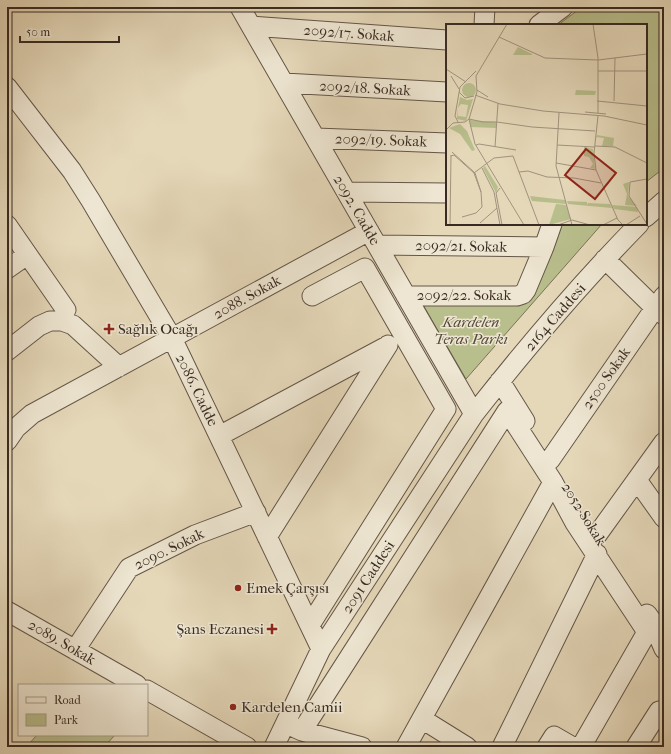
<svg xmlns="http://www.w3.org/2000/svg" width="671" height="754" font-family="'IM FELL French Canon',serif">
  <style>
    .green { fill: #b8be8c; stroke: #787457 }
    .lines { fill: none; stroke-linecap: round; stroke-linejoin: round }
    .minor-casing { stroke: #645648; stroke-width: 21 }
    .minor { stroke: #eee6d2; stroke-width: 19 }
    .poi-dot { fill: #8f2418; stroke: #eee6d2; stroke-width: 1.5 }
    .labels { text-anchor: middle; stroke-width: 3; stroke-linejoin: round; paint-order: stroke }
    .street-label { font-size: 15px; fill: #392b22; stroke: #eee6d2 }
    .park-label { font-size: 15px; font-style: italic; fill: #524837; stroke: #eee6d2 }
    .poi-label { font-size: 15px; fill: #392b22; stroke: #eee6d2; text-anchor: start }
    .inset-road { fill: none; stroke: #a0937d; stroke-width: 1 }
    .view { fill: #8f2418; fill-opacity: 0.15; stroke: #8f2418; stroke-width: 2 }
    .inset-edge { fill: none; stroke: #392b22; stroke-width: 2 }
  </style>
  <rect width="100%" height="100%" fill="#e5d8b9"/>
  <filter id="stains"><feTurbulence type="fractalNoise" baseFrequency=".005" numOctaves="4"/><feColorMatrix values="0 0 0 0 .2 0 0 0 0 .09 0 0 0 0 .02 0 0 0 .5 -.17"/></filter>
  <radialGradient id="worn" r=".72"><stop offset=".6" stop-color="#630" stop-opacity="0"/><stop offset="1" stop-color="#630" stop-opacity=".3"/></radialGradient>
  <path class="green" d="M582,7h82v161l-18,14v-157h-88z
    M558,224h44l-136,155 -44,-76 102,-5 17,-19z
    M37,735h78l-11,12h-78z"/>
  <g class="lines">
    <g class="minor-casing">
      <path id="minor" d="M240,7l234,407
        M484,25l1,-18
        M539,25l24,-18
        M251,26l196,14
        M284,83l163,9
        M7,87l65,84 19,30 81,137 149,311
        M316,138l131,5
        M347,192l100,1
        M646,217l18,-16
        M7,225l59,85
        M377,245l167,2
        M605,259l50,49 9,7
        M7,269l20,-14
        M406,296h111l6,-2 3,-4 18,-43 8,-23
        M7,351l32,-25 11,-5h12l11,4 46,42
        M500,381l25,40
        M219,436l168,-90
        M7,441l9,-13 16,-14 337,-183
        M550,460l105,-152 9,-12
        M637,480l27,38
        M597,535l67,-93
        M267,537l121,-192
        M7,611l130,74
        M647,614l5,7 12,28
        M310,625l136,-216 -81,-141 -53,28
        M75,650l54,-82 66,-33 61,-23
        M147,690l100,57
        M422,719l45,28
        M291,726l11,5 60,16
        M302,731l205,-320 46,71 22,41 72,109 -66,115
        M274,747l47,-98 153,-235c52,-66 106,-130 165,-190
        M406,747l147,-265
        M502,747l95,-193
        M547,747l7,-11 19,11
        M636,747l23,-36"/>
    </g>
    <use href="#minor" class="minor"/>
  </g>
  <g class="poi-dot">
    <path d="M107 323h4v4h4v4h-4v4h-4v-4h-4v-4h4z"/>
    <circle cx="238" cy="588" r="4"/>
    <path d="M270 623h4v4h4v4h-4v4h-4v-4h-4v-4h4z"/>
    <circle cx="233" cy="707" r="4"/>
  </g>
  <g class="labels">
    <g class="street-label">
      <text transform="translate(349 33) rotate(4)" y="5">2092/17. Sokak</text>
      <text transform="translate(365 88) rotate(3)" y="5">2092/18. Sokak</text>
      <text transform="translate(381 140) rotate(2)" y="5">2092/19. Sokak</text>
      <text transform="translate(357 210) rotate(60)" y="5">2092. Cadde</text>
      <text transform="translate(461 246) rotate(1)" y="5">2092/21. Sokak</text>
      <text x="464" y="300">2092/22. Sokak</text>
      <text transform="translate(247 297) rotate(-29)" y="5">2088. Sokak</text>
      <text transform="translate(555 317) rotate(-49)" y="5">2164 Caddesi</text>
      <text transform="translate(606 378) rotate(-55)" y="5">2500 Sokak</text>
      <text transform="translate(197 390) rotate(64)" y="5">2086. Cadde</text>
      <text transform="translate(584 514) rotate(58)" y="5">2052 Sokak</text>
      <text transform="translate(169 549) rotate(-26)" y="5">2090. Sokak</text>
      <text transform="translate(368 577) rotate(-57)" y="5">2091 Caddesi</text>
      <text transform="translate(62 642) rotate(30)" y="5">2089. Sokak</text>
    </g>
    <g class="park-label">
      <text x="471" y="327">Kardelen<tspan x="471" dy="17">Teras Parkı</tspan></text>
    </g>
    <g class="poi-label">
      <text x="118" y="334">Sağlık Ocağı</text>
      <text x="246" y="593">Emek Çarşısı</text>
      <text x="264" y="634" text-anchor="end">Şans Eczanesi</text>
      <text x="241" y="712">Kardelen Camii</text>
    </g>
  </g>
  <g transform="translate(446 24)">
    <rect width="201" height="201" fill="#e5d8b9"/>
    <path d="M72,23l14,7v1h-19zM16 66a7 7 0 1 1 14 0a7 7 0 1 1-14 0ZM130,66l20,1 -1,4h-20zM14,73l7,3 6,-1 -7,22 -9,-2 1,-10v7l8,1 2,-12 -7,-1 -3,4zM24,96l26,2v6l-26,-1zM14,100l7,7 8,19 -3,1 -12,-17 -11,-6zM151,111l17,3 -1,8h-11l2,-8 -8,-1zM138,123l9,2 2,20 -5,-1 3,-4 -4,-7 -5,-1zM39,142l13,21 -2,6 -13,-25zM183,158l-1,14 9,10 -12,-1 2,-11 -4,-10zM84,172l35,4 1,4 -34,-3zM121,177l20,1v3l1,-2 22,1 2,4 -44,-4zM110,180l10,1 5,14 -22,6zM166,181l25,2 1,5 -24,-3z" fill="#b8be8c"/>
    <path class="inset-road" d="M147,0l5,34v55M53,13l46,21 53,2 49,-6M0,45l20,13M152,47h49M5,52l8,13M31,66l11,7M13,68l6,6 9,-2M29,71l25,9 43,7 61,5 43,9M151,77l50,5M168,77l1,-43M139,88l21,2M113,89l-3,53 16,59M152,92l-4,37 2,17 22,50 5,5M23,95l14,3h14M23,95l6,25 49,81M12,98l-3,-6 5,-29 16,-16M51,98l35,5 63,4M0,106l7,-7 12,-1 4,-3 8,-27 -1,-16 31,-52M30,121l3,-1 37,6M111,121l37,2M149,122l20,1 32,16M49,123l3,-44M5,132l3,-1 20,18 7,19 -6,-19 -23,-21M110,139l40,7M36,144l12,24 6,33M73,148l9,-1 19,6 27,1 27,5M28,149l20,-15 19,-2 26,69M201,155l-17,3 -1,14 18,28M54,164l-4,5 6,32M16,193l14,-4 6,-6 -1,-15M34,199l17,-15M4,201l1,-70M112,201l14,-5 18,5M157,201l14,-7M180,201l14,-9"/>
    <path class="view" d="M140,125l30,24 -21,26 -30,-24z"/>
    <rect width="201" height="201" class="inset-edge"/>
  </g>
  <rect width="671" height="754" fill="none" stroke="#e5d8b9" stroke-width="24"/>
  <rect x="8" y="8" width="655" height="738" fill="none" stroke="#392b22" stroke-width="2"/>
  <rect x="12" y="12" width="647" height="730" fill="none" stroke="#392b22"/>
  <rect x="18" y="684" width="130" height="52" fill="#eee6d2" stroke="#a69b8c"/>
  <rect x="26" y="697" width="20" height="6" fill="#eee6d2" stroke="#a69b8c"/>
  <text x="54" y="704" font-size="12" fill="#392b22">Road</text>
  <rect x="26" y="714" width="20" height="12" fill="#b8be8c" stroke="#a69b8c"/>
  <text x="54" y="724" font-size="12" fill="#392b22">Park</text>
  <path d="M20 36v6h99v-6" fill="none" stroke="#392b22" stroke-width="2"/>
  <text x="26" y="36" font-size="12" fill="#392b22" stroke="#eee6d2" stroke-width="3" paint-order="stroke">50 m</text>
  <rect width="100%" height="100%" filter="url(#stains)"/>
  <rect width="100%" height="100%" fill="url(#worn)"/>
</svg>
